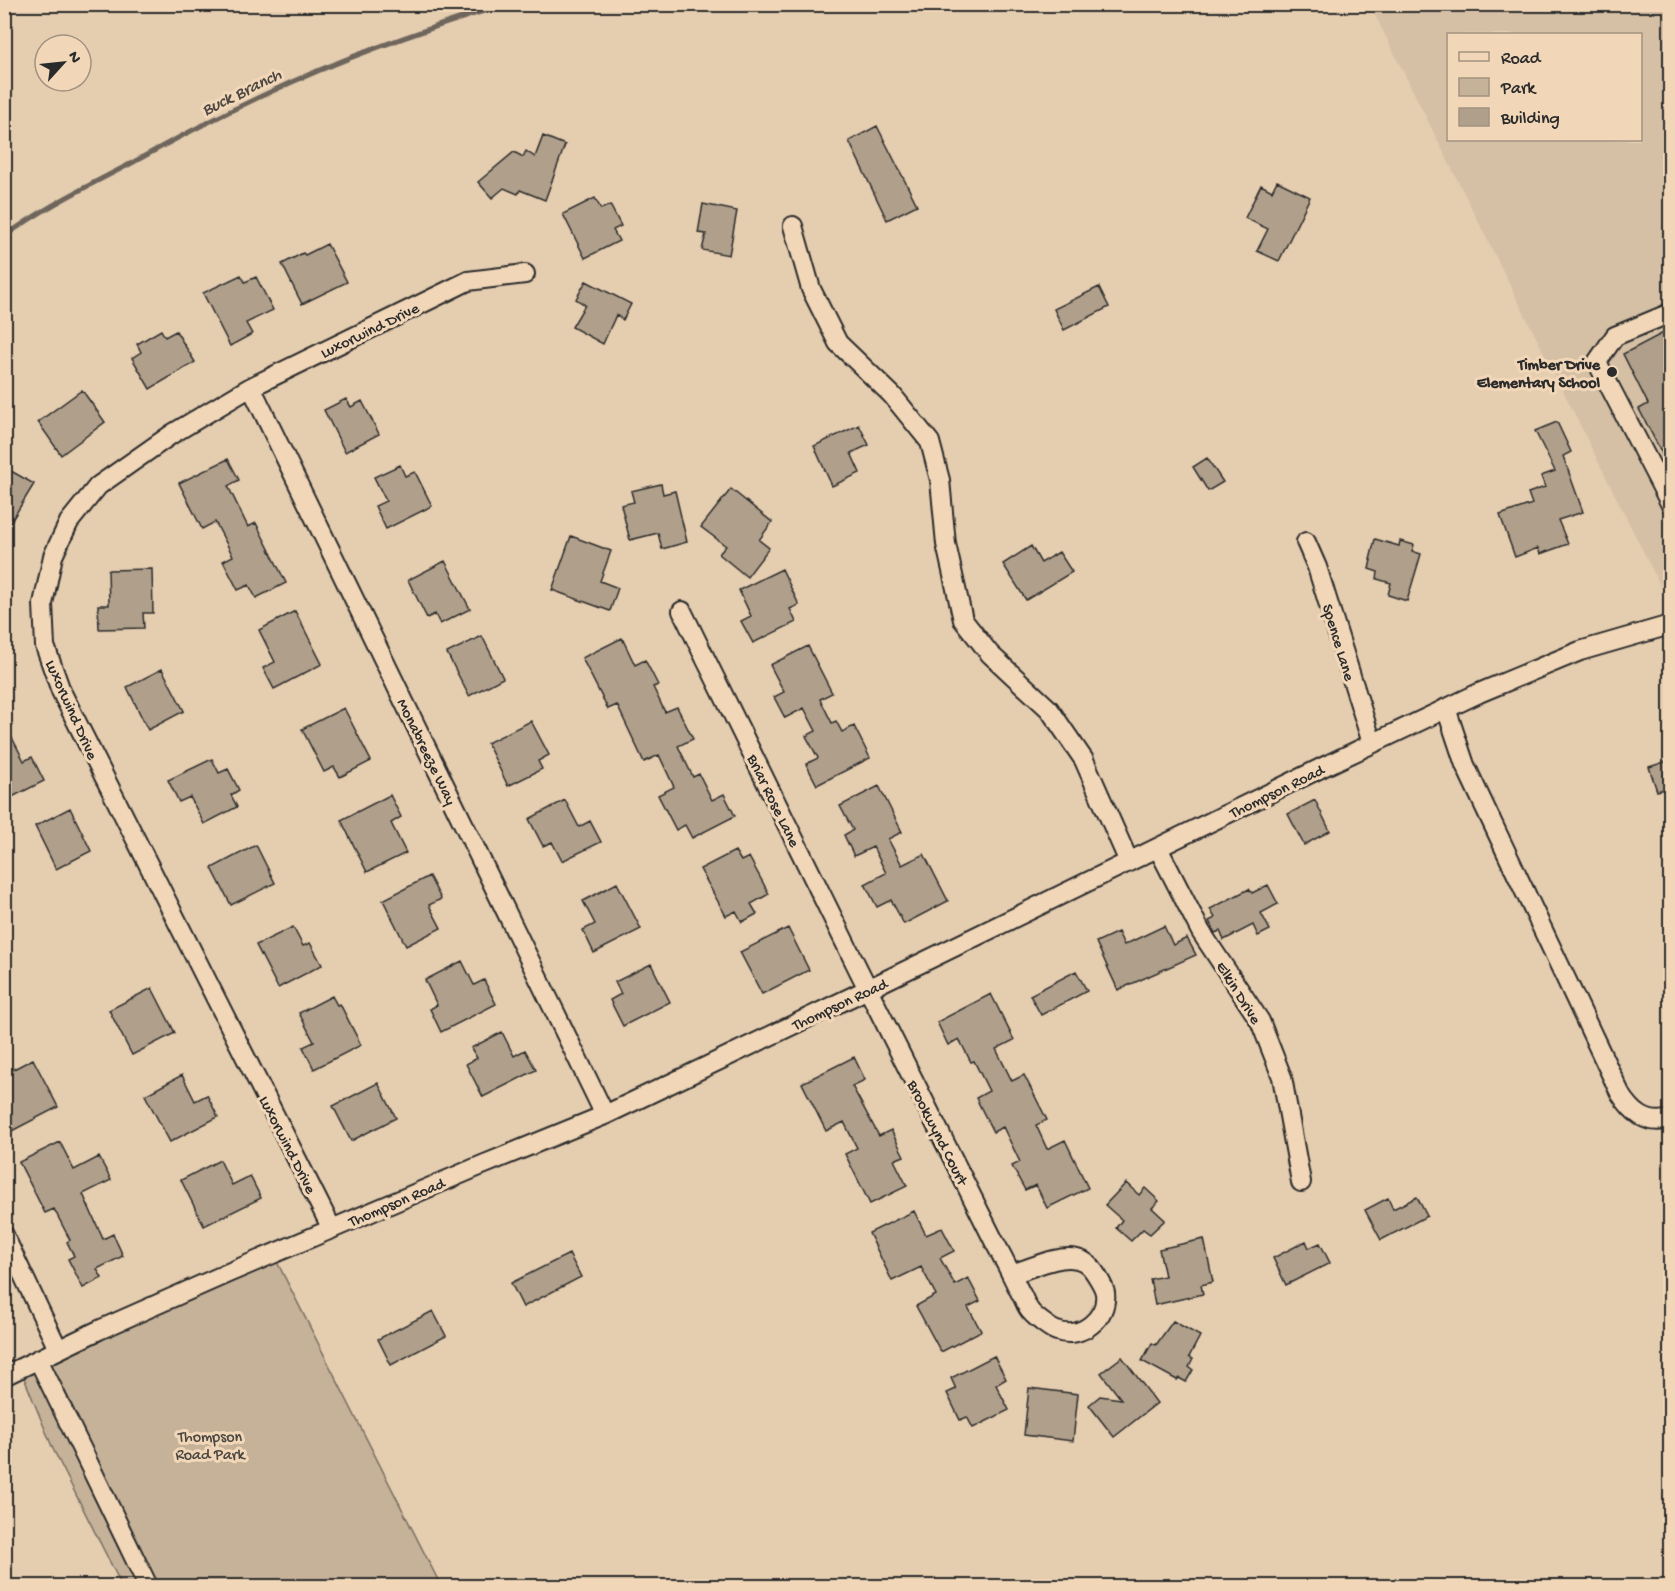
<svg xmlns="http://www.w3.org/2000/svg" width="1675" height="1591" font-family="'Gochi Hand',sans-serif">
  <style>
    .built { fill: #d5c0a5; fill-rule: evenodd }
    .green { fill: #c6b299; stroke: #786e62; stroke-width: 1.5 }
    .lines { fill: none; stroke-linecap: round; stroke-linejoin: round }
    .stream { stroke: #6e665b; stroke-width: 5 }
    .building { fill: #b0a08b; stroke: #2b2b2b; stroke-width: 1.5 }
    .minor-casing { stroke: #2b2b2b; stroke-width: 22 }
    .minor { stroke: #f1d7b8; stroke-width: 18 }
    .poi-dot { fill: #2b2b2b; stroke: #f1d7b8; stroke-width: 2 }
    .labels { text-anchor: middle; stroke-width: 6; stroke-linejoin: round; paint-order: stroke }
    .street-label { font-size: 16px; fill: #2b2b2b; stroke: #f1d7b8 }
    .poi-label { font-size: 16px; font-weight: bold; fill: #2b2b2b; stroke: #f1d7b8; text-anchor: end }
    .park-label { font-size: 16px; fill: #4a4641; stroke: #f1d7b8 }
    .water-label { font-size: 18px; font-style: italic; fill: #4d4843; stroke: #f1d7b8 }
  </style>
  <rect width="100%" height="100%" fill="#e5cdb0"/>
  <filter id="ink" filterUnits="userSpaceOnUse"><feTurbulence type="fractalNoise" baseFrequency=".0167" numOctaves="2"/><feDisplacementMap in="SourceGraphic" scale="12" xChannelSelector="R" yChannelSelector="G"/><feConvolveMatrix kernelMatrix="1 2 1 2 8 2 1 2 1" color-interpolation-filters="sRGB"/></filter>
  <g filter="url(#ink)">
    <path class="built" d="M1370,5h300v600zM1448,34h192v106h-192z"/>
    <path class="green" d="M273,1254l168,332h-319l-69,-137 -33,-81z"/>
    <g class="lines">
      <path class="stream" d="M4,237c39,-29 84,-51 126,-73 45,-25 91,-49 138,-71 76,-36 157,-64 238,-89"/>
    </g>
    <path class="building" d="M877,126l40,79 -30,15 -38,-79z
      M543,136l22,9 -20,55 -25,-10 -2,4 -14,-6 -12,10 -14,-16 36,-30 9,5 3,-6 9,6z
      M1277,181l33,16 -31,64 -22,-10 11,-22 -23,-11 16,-33 11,6z
      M595,198l6,11 9,-4 11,21 -8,4 6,11 -34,17 -22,-44z
      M703,204l34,7 -8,44 -27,-5 4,-16 -8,-1z
      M327,244l20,38 -45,22 -20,-40 21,-11 2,2z
      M241,275l4,7 11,-5 17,33 -27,13 6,11 -22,12 -27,-53z
      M586,281l45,23 -8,16 -7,-5 -13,29 -31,-17 13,-22 -9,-6z
      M1099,287l10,20 -45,23 -10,-21z
      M1671,329v142l-32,-62 9,-5 -25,-50z
      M161,330l4,7 11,-6 19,31 -45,27 -18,-31 9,-6 -4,-8z
      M82,390l23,32 -44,33 -23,-33z
      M346,399l5,8 11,-6 17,33 -34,18 -21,-42z
      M1557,422l14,30 -8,4 20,56 -25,8 10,24 -28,10 -2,-6 -23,9 -15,-42 32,-11 -4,-11 17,-6 -4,-11 14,-5 -20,-40z
      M859,425l10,20 -18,8 9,20 -28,13 -18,-40z
      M1207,458l16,24 -15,9 -15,-24z
      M228,459l11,21 -11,6 20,41 8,-4 30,60 -30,15 -7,-13 -11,5 -15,-29 10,-5 -18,-34 -13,7 -23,-46z
      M400,465l5,11 10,-4 17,34 -46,23 -11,-23 11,-5 -12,-24z
      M4,467l30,17 -30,49z
      M661,484l2,10 12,-3 12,51 -25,7 -4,-16 -28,7 -9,-35 13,-3 -3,-11z
      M731,489l41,33 -13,18 10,8 -22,29 -28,-23 7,-8 -25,-19z
      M571,536l40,15 -11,30 18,7 -8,23 -58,-21z
      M1375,539l24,7 1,-5 14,4 -2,6 9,3 -14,47 -19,-6 3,-12 -14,-4 1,-7 -9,-3 2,-9h-1z
      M1031,546l10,17 18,-11 13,20 -46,28 -23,-36z
      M445,561l25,48 -30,15 -5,-10 -8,4 -19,-38z
      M152,569l1,44h-10l1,15 -45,1 -1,-24h11l-1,-35z
      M782,569l17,36 -9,4 6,13 -43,21 -12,-22 10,-5 -12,-26z
      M295,611l27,53 -48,25 -11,-21 12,-6 -16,-32z
      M482,636l21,42 -34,18 -22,-43z
      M622,638l13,27 10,-5 13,25 -5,2 12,25 12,-5 16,32 -15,7 15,31 6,-3 13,26 12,-6 11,22 -43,22 -7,-13 -9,5 -18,-35 16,-8 -15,-32 -15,7 -27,-57 -9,4 -26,-51z
      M808,646l24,47 -12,6 12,24 4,-2 6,11 12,-6 16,32 -53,27 -11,-21 12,-6 -12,-22 10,-5 -12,-23 -19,10 -11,-21 10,-5 -14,-27z
      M162,669l22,42 -36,19 -21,-43z
      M344,708l27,53 -31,16 -6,-10 -10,5 -22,-43z
      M531,721l18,34 -11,6 4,8 -34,17 -21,-43z
      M4,722l20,39 8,-4 12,24 -40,20z
      M212,759l7,14 9,-4 11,21 -8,5 6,12 -33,17 -14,-27 -11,5 -11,-22z
      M1671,760v27l-14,4 -8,-24z
      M879,786l23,46 -14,7 14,26 22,-11 24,47 -44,23 -13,-24 -14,7 -12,-23 21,-11 -13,-26 -19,9 -10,-21 9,-5 -13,-24z
      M390,795l11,22 -10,6 15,30 -39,19 -26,-52z
      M565,800l14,27 11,-6 11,21 -39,19 -10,-19 -9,4 -14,-27z
      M1315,800l15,31 -26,14 -16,-31z
      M70,808l21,43 -35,18 -21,-43z
      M256,845l19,38 -44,22 -19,-37z
      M735,851l6,10 8,-4 20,37 -18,10 6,10 -15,8 -6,-11 -10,5 -26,-47z
      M429,876l12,23 -12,6 12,23 -35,18 -23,-46z
      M617,883l24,46 -47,24 -11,-23 12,-6 -12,-23z
      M1268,885l10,19 -17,9 9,17 -12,6 -5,-11 -29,15 -4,-9 -5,2 -6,-12 6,-3 -5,-9 39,-20 3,4z
      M1164,926l9,19 14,-7 9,17 -78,35 -22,-48 22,-10 6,13z
      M293,927l10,19 7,-3 12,22 -44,23 -22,-43z
      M788,928l21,42 -47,24 -22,-42z
      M462,961l12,24 10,-5 12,24 -55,28 -11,-23 7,-4 -12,-25z
      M651,964l19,38 -47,24 -13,-26 11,-6 -6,-12z
      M1076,971l11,20 -46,24 -11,-20z
      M152,988l23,45 -43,22 -23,-45z
      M991,994l23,46 -18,9 16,32 12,-6 23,45 -11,5 11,24 18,-9 23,48 -41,20 -11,-23 -11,5 -13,-24 8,-4 -17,-35 -10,5 -17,-34 13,-7 -15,-30 -3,1 -12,-23 -11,6 -11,-23z
      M332,996l5,9 3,-1 21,41 -47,24 -11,-22 11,-5 -15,-29z
      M502,1032l12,24 11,-6 11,20 -53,27 -17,-33 11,-6 -6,-10z
      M854,1057l11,23 -13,6 27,50 12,-6 13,26 -10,4 13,26 -37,18 -25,-50 12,-6 -13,-26 -18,9 -24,-48z
      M33,1059l25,48 -54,28v-61z
      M182,1075l13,26 12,-6 11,22 -48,25 -25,-47z
      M378,1083l18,35 -45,23 -18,-35z
      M60,1142l14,28 25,-13 12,23 -28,14 20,45 10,-5 10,22 -26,13 5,9 -19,10 -15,-29 6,-3 -7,-14 3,-2 -16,-31 -9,4 -26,-51z
      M220,1160l12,25 18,-9 11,22 -57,28 -23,-46z
      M1126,1183l13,12 6,-7 14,13 -7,7 13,12 -15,14 -7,-5 -12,12 -15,-13 6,-8 -17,-15z
      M1417,1197l10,19 -46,24 -16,-30 23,-12 5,11z
      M914,1211l12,24 16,-7 12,23 -14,7 15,27 13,-7 12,23 -12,6 13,24 -40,21 -25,-46 20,-11 -15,-28 -29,14 -23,-48z
      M1204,1239l9,43 -12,3 2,9 -48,11 -5,-26 15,-3 -6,-27z
      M1306,1241l3,7 11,-5 10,20 -44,22 -13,-27z
      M569,1254l12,23 -58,30 -12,-24z
      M433,1311l13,25 -55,29 -13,-26z
      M1173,1321l27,15 -11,21 4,2 -4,8 4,3 -7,12 -7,-4 -2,2 -35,-19 10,-18 4,2z
      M994,1356l12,23 -10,6 13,25 -36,18 -6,-11 -7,3 -13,-27 9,-4 -5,-11z
      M1122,1357l35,46 -43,34 -25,-32 11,-9 21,3 -20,-26z
      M1029,1388l49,6 -5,47 -49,-6z"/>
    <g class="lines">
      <g class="minor-casing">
        <path id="minor" d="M793,226l18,63 27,54 54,52 38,47 10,38 6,64 17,76 27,34 59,55 35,51 45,102
          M1670,316l-2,-2 -53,22 -18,26 73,141
          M251,387l354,728
          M1306,542l11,25 55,176
          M682,611l177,360 136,272c9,16 17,33 25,49 4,6 6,15 11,20 4,5 21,18 26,19 24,9 51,-13 48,-38 -1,-6 -5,-12 -8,-17 -5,-8 -10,-15 -20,-17 -19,-5 -47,10 -66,15
          M1446,708l19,57 155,328c12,19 26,33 50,26
          M1158,848l43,84 59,89 22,56 19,105
          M332,1229l-271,-538 -16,-45 -2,-42 10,-48 16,-34 29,-36 74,-52 79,-47 217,-106 57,-7
          M4,1235l54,114
          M38,1359l110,227
          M4,1376l95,-46 129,-57 247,-105 130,-53 263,-126 457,-223 154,-73 101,-42 90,-26"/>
      </g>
      <use href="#minor" class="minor"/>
    </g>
  </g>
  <circle class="poi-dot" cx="1612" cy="372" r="6"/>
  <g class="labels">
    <g class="street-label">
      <text transform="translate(369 329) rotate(-26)" y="6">Luxorwind Drive</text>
      <text transform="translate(1340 642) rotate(73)" y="6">Spence Lane</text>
      <text transform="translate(73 709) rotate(66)" y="6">Luxorwind Drive</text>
      <text transform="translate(428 751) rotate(64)" y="6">Monabreeze Way</text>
      <text transform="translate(1276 790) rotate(-26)" y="6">Thompson Road</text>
      <text transform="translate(775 800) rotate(64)" y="6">Briar Rose Lane</text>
      <text transform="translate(1240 992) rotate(58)" y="6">Elkin Drive</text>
      <text transform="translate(839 1003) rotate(-25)" y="6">Thompson Road</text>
      <text transform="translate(939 1132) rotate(63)" y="6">Brookwynd Court</text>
      <text transform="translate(289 1144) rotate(63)" y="6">Luxorwind Drive</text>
      <text transform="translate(396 1201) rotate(-23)" y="6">Thompson Road</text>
    </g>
    <g class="poi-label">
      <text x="1600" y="369">Timber Drive<tspan x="1600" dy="18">Elementary School</tspan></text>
    </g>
    <g class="park-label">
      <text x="210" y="1441">Thompson<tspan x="210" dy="18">Road Park</tspan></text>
    </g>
    <g class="water-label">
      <text transform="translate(241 91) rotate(-26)" y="6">Buck Branch</text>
    </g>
  </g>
  <rect width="1675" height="1591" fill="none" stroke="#f1d7b8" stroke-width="24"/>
  <rect x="12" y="12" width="1651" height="1567" fill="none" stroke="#2b2b2b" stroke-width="2" filter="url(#ink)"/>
  <rect x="1447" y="33" width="195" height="108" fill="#f1d7b8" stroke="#a29280" stroke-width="1.5"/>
  <rect x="1459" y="52" width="30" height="9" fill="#f1d7b8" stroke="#a29280" stroke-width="1.5"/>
  <text x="1501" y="63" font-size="18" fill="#2b2b2b">Road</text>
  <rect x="1459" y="78" width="30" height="18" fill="#c6b299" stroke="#a29280" stroke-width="1.5"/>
  <text x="1501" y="93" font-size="18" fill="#2b2b2b">Park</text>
  <rect x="1459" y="108" width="30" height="18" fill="#b0a08b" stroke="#a29280" stroke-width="1.5"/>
  <text x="1501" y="123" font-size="18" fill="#2b2b2b">Building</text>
  <g transform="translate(63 63) rotate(63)"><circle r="28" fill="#f1d7b8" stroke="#a29280" stroke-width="1.5"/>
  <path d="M0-4.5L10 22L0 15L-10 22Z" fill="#2b2b2b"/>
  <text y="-9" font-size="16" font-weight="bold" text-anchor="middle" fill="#2b2b2b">N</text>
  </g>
</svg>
